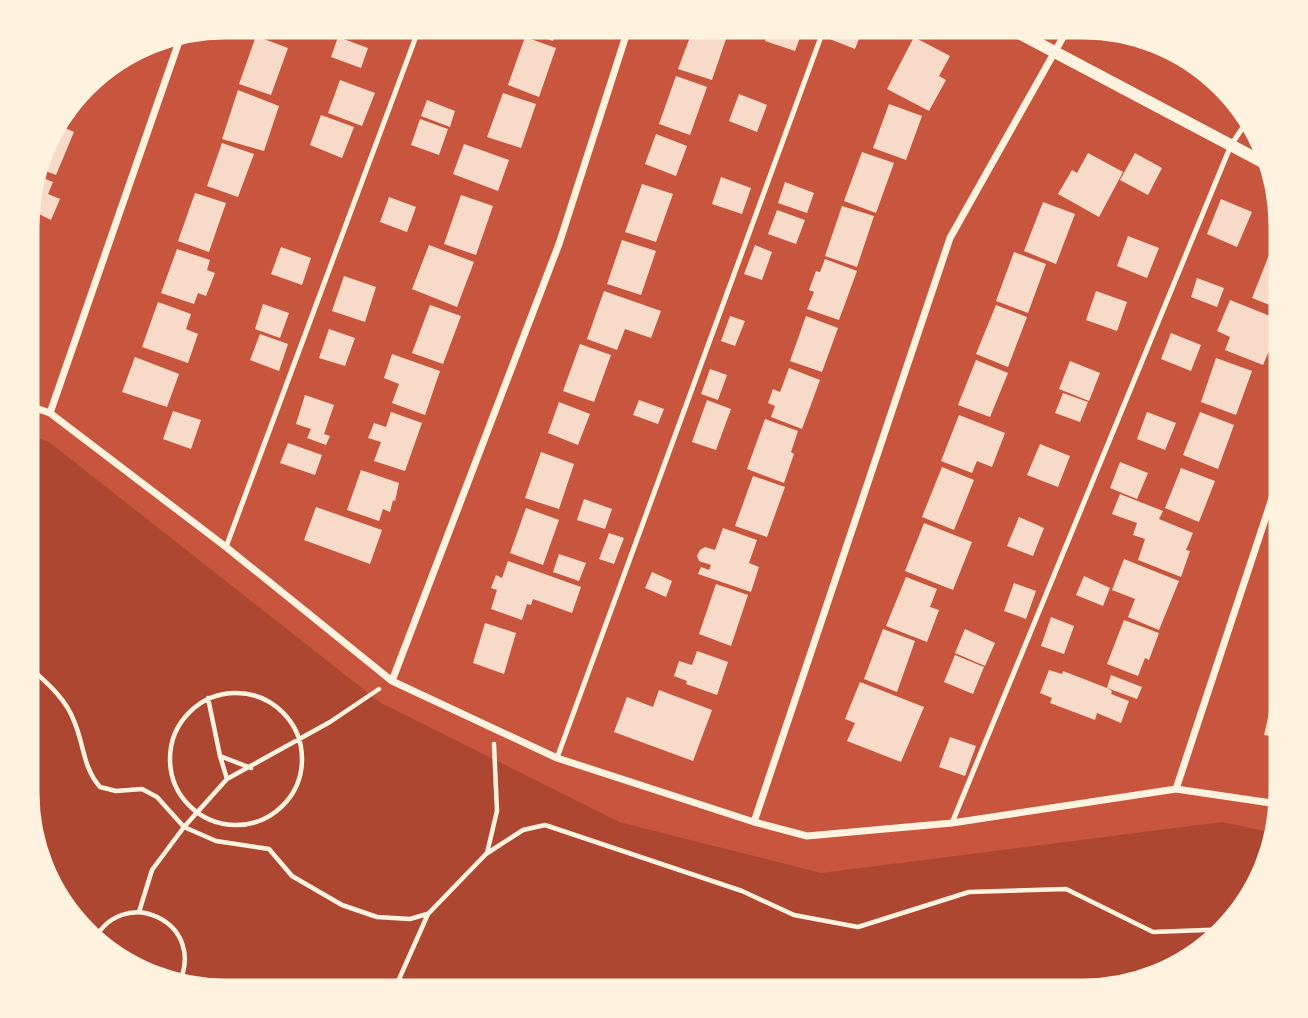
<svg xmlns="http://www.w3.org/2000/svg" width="1308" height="1018" font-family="'Roboto Condensed',sans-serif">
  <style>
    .green { fill: #ae4732 }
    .building { fill: #f7dbc8 }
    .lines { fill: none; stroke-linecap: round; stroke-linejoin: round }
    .path { stroke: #fff3e0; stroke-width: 4.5 }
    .service { stroke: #fff3e0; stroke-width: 5 }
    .minor { stroke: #fff3e0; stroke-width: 7 }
    .tertiary { stroke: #fff3e0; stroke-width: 12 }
    .rim { fill: none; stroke: #fff3e0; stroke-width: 9 }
  </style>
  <rect width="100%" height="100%" fill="#c8553d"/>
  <path class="green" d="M24,433l25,9 332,261 238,119 202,51 401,-51 56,12 -8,37 -35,56 -74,53 -78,15h-871l-64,-15 -57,-35 -47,-62 -21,-76z"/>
  <path class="building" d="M254,23h38l-5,14 -34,-12z
    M451,23h30l-5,13 -26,-8z
    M524,23h35l-6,18 -31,-11z
    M772,23l33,1 -10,27 -30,-10z
    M833,23h32l-10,26 -28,-11z
    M695,24l32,12 -15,44 -34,-11z
    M256,36l32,12 -17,47 -32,-11z
    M338,37l30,11 -7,20 -30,-11z
    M525,37l31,11 -17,49 -31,-12z
    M914,37l36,19 -11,20 7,4 -17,31 -42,-22z
    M90,75l2,1 -18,42 -15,-6z
    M676,76l31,11 -17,48 -31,-11z
    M340,80l35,13 -13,33 -34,-13z
    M238,90l41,16 -15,45 -42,-12z
    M503,93l33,11 -15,44 -34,-11z
    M739,94l28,11 -10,27 -28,-11z
    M427,100l28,11 -5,16 -29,-11z
    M889,104l33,12 -16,44 -33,-12z
    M321,115l33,12 -12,31 -32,-13z
    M420,119l28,10 -9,26 -28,-10z
    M51,122l23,10 -18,43 -21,-8z
    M656,134l31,12 -11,30 -31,-12z
    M222,143l32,11 -16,43 -31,-11z
    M464,144l45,16 -11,31 -45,-17z
    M862,152l32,11 -18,50 -32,-12z
    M1088,153l35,19 -24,45 -41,-23 14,-24 5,3z
    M1135,153l27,15 -14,27 -28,-15z
    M33,174l20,8 -5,12 12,5 -9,21 -12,-6 -7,15 -8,-3 1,-28z
    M721,177l30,11 -9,26 -30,-10z
    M785,182l29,11 -7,20 -29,-10z
    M642,184l31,10 -17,48 -31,-10z
    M195,193l31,10 -17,49 -31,-11z
    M461,195l32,11 -17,49 -32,-11z
    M389,197l27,10 -9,25 -27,-10z
    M1221,199l31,13 -15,35 -30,-13z
    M1043,202l32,12 -19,50 -32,-13z
    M842,206l32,10 -17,51 -32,-11z
    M777,210l28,10 -9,24 -28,-10z
    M24,236l8,3 -4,11 3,1 -5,12h-2z
    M1128,236l31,12 -12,30 -30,-12z
    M622,240l34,11 -15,44 -34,-11z
    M429,245l45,17 -17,45 -45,-18z
    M755,245l17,7 -10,28 -18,-6z
    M281,247l30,11 -9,27 -31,-11z
    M177,249l33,11 -3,10 8,3 -9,23 -8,-3 -4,11 -33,-11z
    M1271,250l14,5v47l-3,8 -30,-12z
    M1014,252l32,12 -18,49 -32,-12z
    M825,259l32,12 -18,49 -32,-11 7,-17 -5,-2 7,-19 4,1z
    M344,276l32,11 -11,35 -33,-11z
    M1197,278l27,10 -7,19 -26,-10z
    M604,291l57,20 -10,27 -26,-9 -8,21 -30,-11z
    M1096,291l31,11 -10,29 -31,-11z
    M24,293l12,5 -12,28z
    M1230,300l48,19 -6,16 3,2 -12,28 -38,-15 5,-13 -13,-6z
    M158,302l33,12 -5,15 12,5 -10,29 -46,-16z
    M263,304l26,9 -9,25 -25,-9z
    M430,305l31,11 -18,48 -31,-11z
    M996,305l31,12 -19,50 -32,-13z
    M730,316l15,5 -10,25 -14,-5z
    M806,316l32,12 -16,44 -32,-11z
    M329,329l26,9 -10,28 -26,-8z
    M1171,333l30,12 -10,26 -30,-12z
    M260,334l28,10 -9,27 -29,-11z
    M580,344l31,11 -17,47 -31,-11z
    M392,354l48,17 -15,44 -33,-12 7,-19 -15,-6z
    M135,357l44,17 -12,33 -45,-15z
    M1216,358l36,13 -16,44 -35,-13z
    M976,360l32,13 -18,44 -32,-12z
    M1070,361l30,12 -11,28 -30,-12z
    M789,368l31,12 -18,49 -31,-12 4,-11 -7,-3 5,-14 7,3z
    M710,369l17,6 -9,25 -17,-6z
    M1063,393l25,9 -8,20 -25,-9z
    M305,395l29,10 -10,29 6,2 -4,9 -19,-7 4,-9 -15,-5z
    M639,400l25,9 -6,15 -25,-9z
    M707,400l24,9 -15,41 -24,-8z
    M559,402l31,12 -12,31 -30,-12z
    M173,411l28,9 -10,29 -28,-10z
    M391,412l31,11 -17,48 -31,-10 7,-19 -13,-4 6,-15 12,4z
    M1147,412l29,11 -11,27 -28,-11z
    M1200,412l34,13 -16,44 -35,-14z
    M959,415l46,18 -13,34 -15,-6 -5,12 -31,-12z
    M765,419l33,12 -7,21 3,2 -10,29 -37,-14z
    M288,443l34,12 -7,20 -35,-12z
    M1040,444l30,12 -12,31 -31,-12z
    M541,452l33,12 -15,45 -34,-11z
    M1120,462l28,11 -11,26 -27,-11z
    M942,467l32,13 -20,50 -32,-13z
    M1181,468l34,13 -16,41 -34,-14z
    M361,470l38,13 -4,18 -2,-1 -3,12 -7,-3 -4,12 -32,-11z
    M753,476l32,11 -18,50 -32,-11z
    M1120,494l43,17 -4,8 34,14 -7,17 4,1 -9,26 -43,-17 7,-21 -12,-4 4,-12 -25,-9z
    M584,499l28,10 -7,20 -28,-9z
    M316,507l66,23 -12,34 -66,-24z
    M526,508l33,12 -16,45 -33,-12z
    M1019,517l25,11 -11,28 -26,-10z
    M924,523l48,19 -19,48 -48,-19z
    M723,528l34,12 -8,23 10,4 -8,25 -53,-18 3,-7 8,3 2,-5 -12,-4 -2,-5 3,-6 5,-3 10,3z
    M609,533l15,5 -10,26 -15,-5z
    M559,554l27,9 -7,18 -26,-9z
    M1124,559l55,22 -20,49 -31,-13 7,-18 -23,-9z
    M508,561l73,26 -9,26 -39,-14 -2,6 -4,-1 -5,16 -31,-11 6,-19 -6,-2 5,-13 6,3z
    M652,572l20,9 -6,16 -21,-9z
    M1084,576l26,12 -7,18 -27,-11z
    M906,577l31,12 -7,18 9,3 -12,32 -41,-16z
    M1014,583l22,8 -10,28 -22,-8z
    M716,584l32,11 -17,51 -32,-12z
    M1051,617l23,9 -10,28 -23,-8z
    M1124,620l35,13 -10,27 -4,-2 -7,18 -31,-12z
    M485,623l31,10 -12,41 -31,-11z
    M883,629l32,12 -18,51 -33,-13z
    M965,629l30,14 -10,23 -30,-13z
    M697,651l31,11 -11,33 -31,-11 1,-3 -13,-5 5,-15 13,4z
    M955,655l29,12 -11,27 -29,-12z
    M1049,670l13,4 1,-3 44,17 5,3 -1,3 18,7 -8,22 -24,-10 -2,7 -45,-17 2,-5 -12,-5z
    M1111,675l31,12 -5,12 -30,-11z
    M860,682l64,25 -23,55 -54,-21 8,-18 -10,-4z
    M659,690l53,20 -19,51 -79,-29 13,-35 26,10z
    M1273,695l12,3v41l-21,-4z
    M950,737l26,9 -11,30 -26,-9z"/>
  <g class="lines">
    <path class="path" d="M24,662c18,17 41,34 50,59 10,23 9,47 26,66l16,4 26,-2 15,8 27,30 32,14 53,8 23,27 50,29 35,12 33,2 17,-5
      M170 759a66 66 0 1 1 132 0a66 66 0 1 1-132 0Z
      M208,698l12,58 7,23
      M220,756l31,12
      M487,853l10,-42 -3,-67
      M139,912l13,-42 32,-43 43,-48 103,-57 49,-33
      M92,945c27,-65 120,-23 85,42
      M392,995l36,-81 58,-60 37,-24 22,-5 197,66 52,24 64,12 111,-35 97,-3 87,43 79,-3"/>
    <path class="service" d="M226,547l195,-524
      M557,758l269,-735
      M952,823l279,-678 19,-28"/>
    <path class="minor" d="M24,404l26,9 176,134 166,134 165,77 197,64 53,14 145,-13 224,-34 109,16
      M50,413l133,-383
      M392,681l167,-437 71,-221
      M1176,789l109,-330
      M754,822l196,-584 121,-215"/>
    <path class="tertiary" d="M1000,23l272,144"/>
  </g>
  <path d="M0 0H1308V1018H0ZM225 35H1083A190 190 0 0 1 1273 225V793A190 190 0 0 1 1083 983H225A190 190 0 0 1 35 793V225A190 190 0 0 1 225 35Z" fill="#fff3e0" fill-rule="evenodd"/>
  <path class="rim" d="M225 35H1083A190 190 0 0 1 1273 225V793A190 190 0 0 1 1083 983H225A190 190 0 0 1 35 793V225A190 190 0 0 1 225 35Z"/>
</svg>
